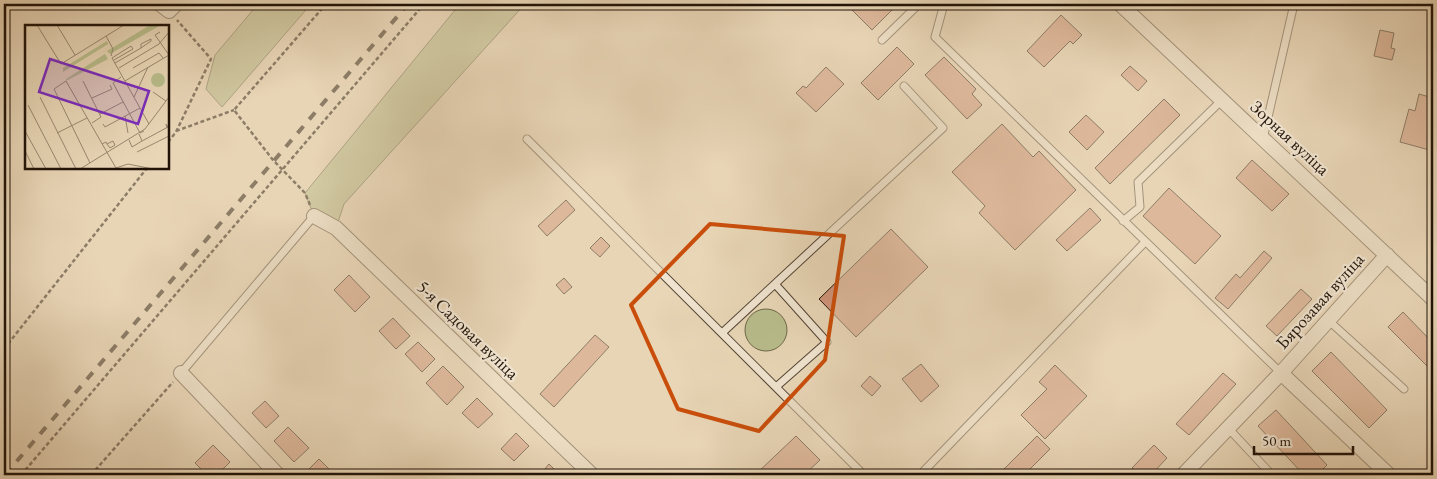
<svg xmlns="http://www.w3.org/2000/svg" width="1437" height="479" font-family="'EB Garamond',serif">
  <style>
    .green { fill: #b9bd8c; stroke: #6d684a }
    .building { fill: #d0947a; stroke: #211308 }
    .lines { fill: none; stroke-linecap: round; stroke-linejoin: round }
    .lane-casing { stroke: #534434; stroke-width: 9 }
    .street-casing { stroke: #534434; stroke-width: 16 }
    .path { stroke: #211308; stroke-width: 2.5; stroke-dasharray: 4 2.5; stroke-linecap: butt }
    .lane { stroke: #f0e4d0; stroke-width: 7 }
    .street { stroke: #f0e4d0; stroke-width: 14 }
    .rail { stroke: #211308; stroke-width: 4; stroke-dasharray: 9 9; stroke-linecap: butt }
    .marked { fill: none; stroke: #ca4e0b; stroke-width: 4; stroke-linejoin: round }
    .labels { text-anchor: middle; stroke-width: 4.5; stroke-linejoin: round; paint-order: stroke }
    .street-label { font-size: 18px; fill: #211308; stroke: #f0e4d0 }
    .inset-road { fill: none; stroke: #988870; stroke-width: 1 }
    .view { fill: #7b2cbf; fill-opacity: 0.15; stroke: #7b2cbf; stroke-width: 2.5 }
    .inset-edge { fill: none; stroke: #211308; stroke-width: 2.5 }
  </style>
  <rect width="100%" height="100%" fill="#e8d6b6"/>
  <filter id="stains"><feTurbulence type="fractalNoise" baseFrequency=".004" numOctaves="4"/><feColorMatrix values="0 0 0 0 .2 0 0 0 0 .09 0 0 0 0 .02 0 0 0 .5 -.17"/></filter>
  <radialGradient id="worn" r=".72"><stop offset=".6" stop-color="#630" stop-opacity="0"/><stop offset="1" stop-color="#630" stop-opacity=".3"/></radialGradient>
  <path class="green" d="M258,4h53l-89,103 -16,-18 9,-34z
    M460,4h65l-181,200 -8,24 -22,-12 -9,-23z
    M745 330a21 21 0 1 1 42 0a21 21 0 1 1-42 0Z"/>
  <path class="building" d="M853,4h45l-26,26 -23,-23z
    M1061,15l21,20 -9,9 -3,-3 -26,26 -17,-16z
    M1380,30l14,3 -3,15 4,1 -3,11 -18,-4z
    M897,47l17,17 -36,36 -17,-17z
    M944,57l32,32 -4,5 10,11 -15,14 -42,-44z
    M1130,66l17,15 -9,10 -17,-16z
    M826,67l18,17 -28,28 -20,-19 7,-7 3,2z
    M1419,94l14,4v53l-33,-9 9,-33 6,2z
    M1164,99l16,16 -70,69 -15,-16z
    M1086,115l18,17 -17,18 -18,-18z
    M1002,124l31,33 6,-6 37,39 -61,60 -36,-37 6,-7 -33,-34z
    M1252,160l37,34 -17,17 -36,-33z
    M1169,188l52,48 -26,28 -52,-48z
    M566,200l9,10 -28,26 -9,-10z
    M1090,208l11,12 -34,31 -11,-11z
    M891,229l37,38 -72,70 -37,-38z
    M601,237l9,9 -10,11 -10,-9z
    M1264,251l8,7 -44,51 -13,-11 21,-24 4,4z
    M349,275l21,22 -15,15 -21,-22z
    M564,278l8,9 -8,7 -8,-9z
    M1301,289l11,10 -35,37 -11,-10z
    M1403,312l30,31v19l-5,5 -40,-40z
    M393,318l17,18 -14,13 -17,-18z
    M595,335l14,12 -55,60 -14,-13z
    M418,342l17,17 -13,13 -17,-18z
    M1331,352l56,58 -18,18 -57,-57z
    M921,364l18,22 -18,16 -19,-23z
    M1055,365l32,31 -42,43 -24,-24 26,-26 -8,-7z
    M443,366l21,21 -17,18 -21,-22z
    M1223,373l13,11 -47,51 -13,-11z
    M870,376l11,10 -9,10 -11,-10z
    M477,398l16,16 -15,14 -16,-15z
    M265,401l14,15 -13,12 -14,-15z
    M1276,410l51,55 -10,10h-13l-46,-49z
    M288,427l21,21 -15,14 -20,-21z
    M516,433l13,13 -15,15 -13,-12z
    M796,436l24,24 -16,15h-49z
    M1037,436l13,13 -26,26h-26z
    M213,445l17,17 -13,13h-10l-12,-12z
    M1154,445l13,13 -16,17h-11l-8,-7z
    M319,459l16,16h-32z
    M549,464l11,11h-20z"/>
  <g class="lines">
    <g class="lane-casing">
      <path id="lane" d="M944,4l-9,33 346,336
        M882,40l37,-36
        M527,139l337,336
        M1263,139l31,-135
        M1123,221l17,-14 -2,-25 84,-82
        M775,284l52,58 -51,45
        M1328,320l76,69
        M722,333l221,-205 -39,-42
        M181,373l133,-157
        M1229,429l43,46
        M920,475l225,-233"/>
    </g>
    <g class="street-casing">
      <path id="street" d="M160,4l9,7 7,-7
        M1120,4l313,295
        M314,216l22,12 256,247
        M181,373l97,102
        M1281,373l108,102
        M1183,475l98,-102 106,-118"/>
    </g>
    <path class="path" d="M176,131l58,-21
      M168,142l8,-10 35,-73 -34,-39
      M310,205l-5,-12 -32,-33 -39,-50 92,-106
      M4,349l143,-181
      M21,475l403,-471
      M91,475l82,-93"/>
    <use href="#lane" class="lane"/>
    <use href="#street" class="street"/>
    <path class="rail" d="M5,475l403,-471"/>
  </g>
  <path d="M0 0H1437V479H0ZM710,224l134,12 -19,124 -66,71 -81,-22 -47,-104z" fill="#e8d6b6" fill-opacity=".55" fill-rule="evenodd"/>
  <path class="marked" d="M710,224l134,12 -19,124 -66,71 -81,-22 -47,-104z"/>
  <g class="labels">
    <g class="street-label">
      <text transform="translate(1290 138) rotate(43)" y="6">Зорная вуліца</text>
      <text transform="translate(1320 301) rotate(-48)" y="6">Бярозавая вуліца</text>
      <text transform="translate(468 330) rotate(44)" y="6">5-я Садовая вуліца</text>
    </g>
  </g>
  <g transform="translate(25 25)">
    <rect width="144" height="144" fill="#e8d6b6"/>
    <path d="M125,0h11l-51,29 -3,-3zM82,16l1,3 -45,28v-4zM80,29l3,5 -42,22v-2zM126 55a7 7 0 1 1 14 0a7 7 0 1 1-14 0Z" fill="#b9bd8c"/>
    <path class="inset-road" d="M12,0l24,39 63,-39M32,0l18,30M135,7l-5,3 14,20M81,11l7,13 -2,7M89,35l19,-11 -2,-3 -19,12 37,66M90,38l26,-15 10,-7v-2l-10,5v4M94,43l40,-24 10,-12M108,43l26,-15 4,5M96,52l-8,6 27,50 4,-2M58,56l18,36 -9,6M100,56l44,-26M128,67l13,9M15,72l36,72M109,72l14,-30M67,73l20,-9 -2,-4M3,80l33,64M75,89l23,-12M100,91l3,17M78,99l2,3 35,-19M0,106l21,38M32,108l30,-15M114,109l3,7 26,-14 -2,-3 1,4M104,115l3,7 10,-6M77,119l4,-2 1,2 3,4 5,-3 -2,-4 -6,3M0,126l9,18M112,127l32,-16M65,138l-36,-74 12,-8 50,87M91,143l12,-4 25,5M55,144l65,-40 24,-32"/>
    <path class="view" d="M25,34l99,32 -11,33 -99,-32z"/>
    <rect width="144" height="144" class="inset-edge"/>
  </g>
  <rect width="1437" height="479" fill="none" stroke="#e8d6b6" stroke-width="20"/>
  <rect x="5" y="5" width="1427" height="469" fill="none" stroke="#211308" stroke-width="2.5"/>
  <rect x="10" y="10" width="1417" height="459" fill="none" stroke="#211308"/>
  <path d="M1254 446v8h99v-8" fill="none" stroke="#211308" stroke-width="2.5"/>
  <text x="1262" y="446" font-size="15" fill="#211308" stroke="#f0e4d0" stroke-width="4" paint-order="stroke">50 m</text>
  <rect width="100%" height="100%" filter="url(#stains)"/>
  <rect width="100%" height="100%" fill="url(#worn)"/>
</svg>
